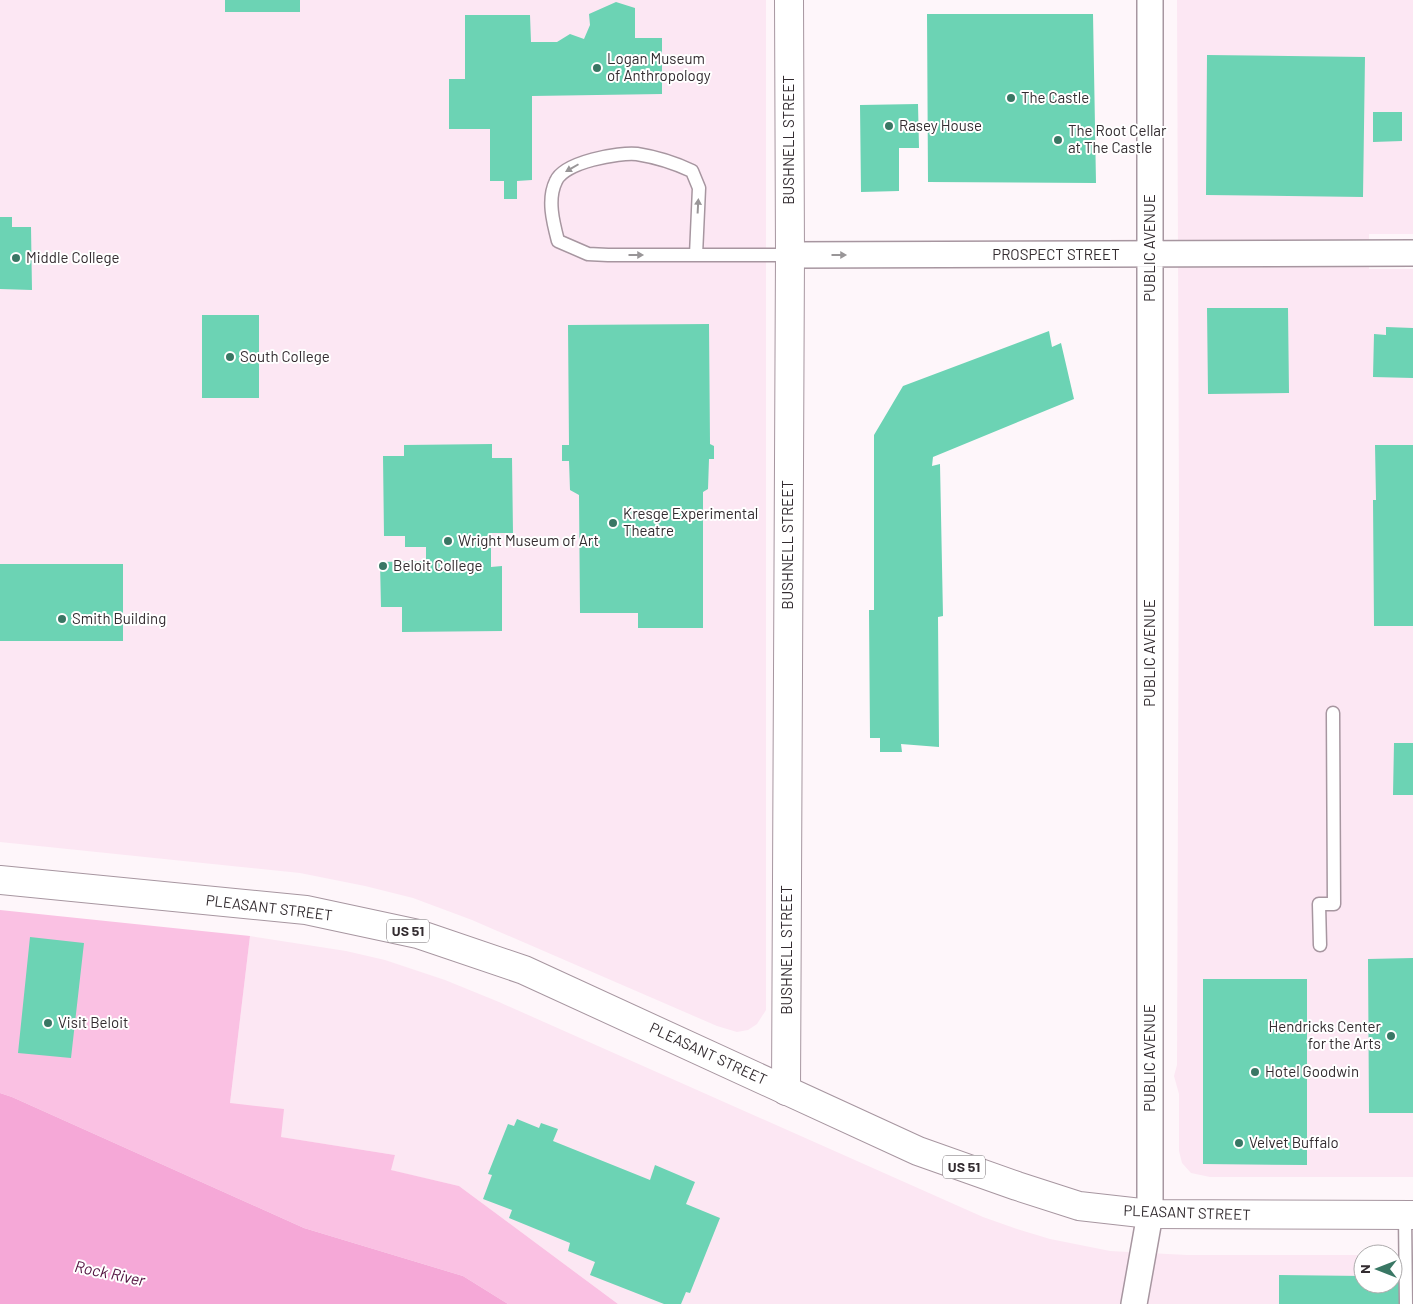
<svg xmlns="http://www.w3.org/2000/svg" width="1413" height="1304" font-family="Barlow,sans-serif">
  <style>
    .built { fill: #fce7f3 }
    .green { fill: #fac1e3 }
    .water { fill: #f5a8d7 }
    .building { fill: #6cd3b4 }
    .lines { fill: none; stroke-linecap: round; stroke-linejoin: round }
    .service-casing { stroke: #a796a0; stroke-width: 15 }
    .minor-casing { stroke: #a796a0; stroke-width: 28 }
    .tertiary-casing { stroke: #a796a0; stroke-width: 30 }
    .primary-casing { stroke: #a796a0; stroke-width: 30 }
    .service { stroke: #fff; stroke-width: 12 }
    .minor { stroke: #fff; stroke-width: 25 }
    .tertiary { stroke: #fff; stroke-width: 28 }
    .primary { stroke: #fff; stroke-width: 28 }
    .oneway { fill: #999698 }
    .poi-dot { fill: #397764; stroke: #fff; stroke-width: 2 }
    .labels { text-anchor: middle; stroke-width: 4; stroke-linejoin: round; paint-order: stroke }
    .shield { fill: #fff; stroke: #706b6e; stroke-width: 1 }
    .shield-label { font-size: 14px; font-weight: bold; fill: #332c30 }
    .poi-label { font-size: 15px; fill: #332c30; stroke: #fff; text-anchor: start }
    .street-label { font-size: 15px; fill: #332c30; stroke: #fff }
    .water-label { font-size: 16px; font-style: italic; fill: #4f0d3c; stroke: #fff }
  </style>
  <rect width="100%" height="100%" fill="#fef6fa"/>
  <path class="built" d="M0,0h766v1010l-9,14 -9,6 -11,2 -20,-6 -245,-106 -59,-22 -48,-12 -65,-13 -300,-31z
    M1177,0h236v234h-44v35h44v908h-203l-19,-4 -9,-10 -3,-12v-57l-5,-18 3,-11 2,-556z
    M250,936l96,15 39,9 60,20 54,22 484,215 34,12 33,10 60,12 77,4h176v29h30v-29h20v49h-795l-159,-118 -69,-16 5,-15 -115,-18 -50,-34z"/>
  <path class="green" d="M0,910l250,26 -20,167 54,6 -3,28 114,18 -4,15 68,16 159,118h-110l-45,-28 -159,-48 -292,-131 -12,-4z"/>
  <path class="water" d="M0,1093l12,4 292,131 159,48 45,28h-508z"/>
  <path class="building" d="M225,0h75v12h-75z
    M616,2l19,6v30h27v56l-130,2v84l-15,1v18h-13v-18h-14v-52h-41v-50h16v-64h65l1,27h26l13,-8 14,5 6,-14 -1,-11z
    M927,14h166l3,169 -168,-1z
    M1207,55l158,2 -2,140 -157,-2z
    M918,104l1,44h-20v43l-38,1 -1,-87z
    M1373,112h29v29l-29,1z
    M0,217h12v10h19l1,63 -32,-1z
    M1207,308h81l1,85 -81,1z
    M202,315h57v83h-57z
    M709,324l1,120 4,2v13h-5l-1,30 -5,3v136h-65v-15h-58l-1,-118 -9,-5 -1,-29h-7v-16h7l-1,-120z
    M1386,327l27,1v50l-40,-1 1,-43 12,1z
    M1049,331l3,16 9,-4 13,56 -141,58 -1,9 8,-2 3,152 -5,1 1,130 -38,-3 1,8h-22v-14h-10l-1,-128h5v-175l29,-49z
    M492,444v14h20l1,75h-22v34l11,-1v65l-100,1v-25h-21l-1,-45 46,-1v-14h-21v-11h-21l-1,-80h21v-11z
    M1375,445h38v181h-39l-1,-126h3z
    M0,564h123v77h-123z
    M1394,743h19v52h-20z
    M30,937l54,6 -13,115 -53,-5z
    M1413,958v155h-44l-1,-154z
    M1203,979h104v186l-104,-1z
    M517,1119l22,9 2,-5 17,6 -5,12 97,39 5,-15 40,17 -9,22 34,14 -30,75 -4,-1 -5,12h-17l-74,-29 5,-13 -27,-11 2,-8 -61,-25 3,-8 -29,-11 9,-24 -4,-1 20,-50 6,2z
    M1410,1267h3v37h-2z
    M1279,1275l84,1v8h30v-8h7v28h-121z"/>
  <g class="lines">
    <g class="service-casing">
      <path id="service" d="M696,255l3,-67 -7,-17c-17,-8 -36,-14 -55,-17 -18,-2 -73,8 -81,27 -9,18 -3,41 2,60l30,13 20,1h182
        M1320,945l-1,-41h15l-1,-191
        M1405,1215l1,89"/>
    </g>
    <g class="minor-casing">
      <path id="minor" d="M790,255l623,-2
        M1134,1304l16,-90v-1214"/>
    </g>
    <g class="tertiary-casing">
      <path id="tertiary" d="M786,1091l4,-836 -1,-255"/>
    </g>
    <g class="primary-casing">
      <path id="primary" d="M0,880l306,30 112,24 106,36 394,181 99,35 62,20 71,8 263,1"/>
    </g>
    <use href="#service" class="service"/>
    <use href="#minor" class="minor"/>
    <use href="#tertiary" class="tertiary"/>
    <use href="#primary" class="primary"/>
  </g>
  <defs><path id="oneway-solid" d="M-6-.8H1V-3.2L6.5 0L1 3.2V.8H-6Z" transform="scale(1.25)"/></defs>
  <g class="oneway">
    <use href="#oneway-solid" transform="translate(572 168) rotate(150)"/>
    <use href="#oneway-solid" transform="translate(698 206) rotate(-87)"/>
    <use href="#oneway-solid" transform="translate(636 255)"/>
    <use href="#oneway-solid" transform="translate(839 255)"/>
  </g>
  <g class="poi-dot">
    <circle cx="597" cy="68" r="5"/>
    <circle cx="1011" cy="98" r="5"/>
    <circle cx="889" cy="126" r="5"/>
    <circle cx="1058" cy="140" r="5"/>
    <circle cx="16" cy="258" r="5"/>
    <circle cx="230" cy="357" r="5"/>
    <circle cx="613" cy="523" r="5"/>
    <circle cx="448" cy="541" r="5"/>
    <circle cx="383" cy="566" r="5"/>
    <circle cx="62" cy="619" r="5"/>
    <circle cx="48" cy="1023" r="5"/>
    <circle cx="1391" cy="1036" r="5"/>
    <circle cx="1255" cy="1072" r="5"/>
    <circle cx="1239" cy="1143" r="5"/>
  </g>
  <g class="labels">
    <g class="shield">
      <rect x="387" y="919.5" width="42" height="23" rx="4"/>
      <rect x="943" y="1155.5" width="42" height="23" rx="4"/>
    </g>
    <g class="shield-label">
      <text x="408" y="936">US 51</text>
      <text x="964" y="1172">US 51</text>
    </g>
    <g class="poi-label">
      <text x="607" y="64">Logan Museum<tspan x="607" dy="17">of Anthropology</tspan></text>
      <text x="1021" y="103">The Castle</text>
      <text x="899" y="131">Rasey House</text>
      <text x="1068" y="136">The Root Cellar<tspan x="1068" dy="17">at The Castle</tspan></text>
      <text x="26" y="263">Middle College</text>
      <text x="240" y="362">South College</text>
      <text x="623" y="519">Kresge Experimental<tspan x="623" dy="17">Theatre</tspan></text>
      <text x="458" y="546">Wright Museum of Art</text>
      <text x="393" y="571">Beloit College</text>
      <text x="72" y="624">Smith Building</text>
      <text x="58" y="1028">Visit Beloit</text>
      <text x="1381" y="1032" text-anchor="end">Hendricks Center<tspan x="1381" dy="17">for the Arts</tspan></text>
      <text x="1265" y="1077">Hotel Goodwin</text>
      <text x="1249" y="1148">Velvet Buffalo</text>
    </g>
    <g class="street-label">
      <text transform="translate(789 140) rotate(-90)" y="5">BUSHNELL STREET</text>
      <text transform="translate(1150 248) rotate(-90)" y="5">PUBLIC AVENUE</text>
      <text x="1056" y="260">PROSPECT STREET</text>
      <text transform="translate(788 545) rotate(-90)" y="5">BUSHNELL STREET</text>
      <text transform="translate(1150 653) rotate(-90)" y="5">PUBLIC AVENUE</text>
      <text transform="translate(269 908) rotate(7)" y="5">PLEASANT STREET</text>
      <text transform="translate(787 950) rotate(-90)" y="5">BUSHNELL STREET</text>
      <text transform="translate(708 1054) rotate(25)" y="5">PLEASANT STREET</text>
      <text transform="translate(1150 1058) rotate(-90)" y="5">PUBLIC AVENUE</text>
      <text transform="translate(1187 1213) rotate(2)" y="5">PLEASANT STREET</text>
    </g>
    <g class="water-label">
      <text transform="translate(110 1273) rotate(12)" y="6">Rock River</text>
    </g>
  </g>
  <g transform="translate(1378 1269) rotate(270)"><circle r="24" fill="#ffffff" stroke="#adabac"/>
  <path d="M0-4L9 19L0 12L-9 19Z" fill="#397764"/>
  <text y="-8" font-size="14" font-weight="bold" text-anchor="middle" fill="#332c30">N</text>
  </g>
</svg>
